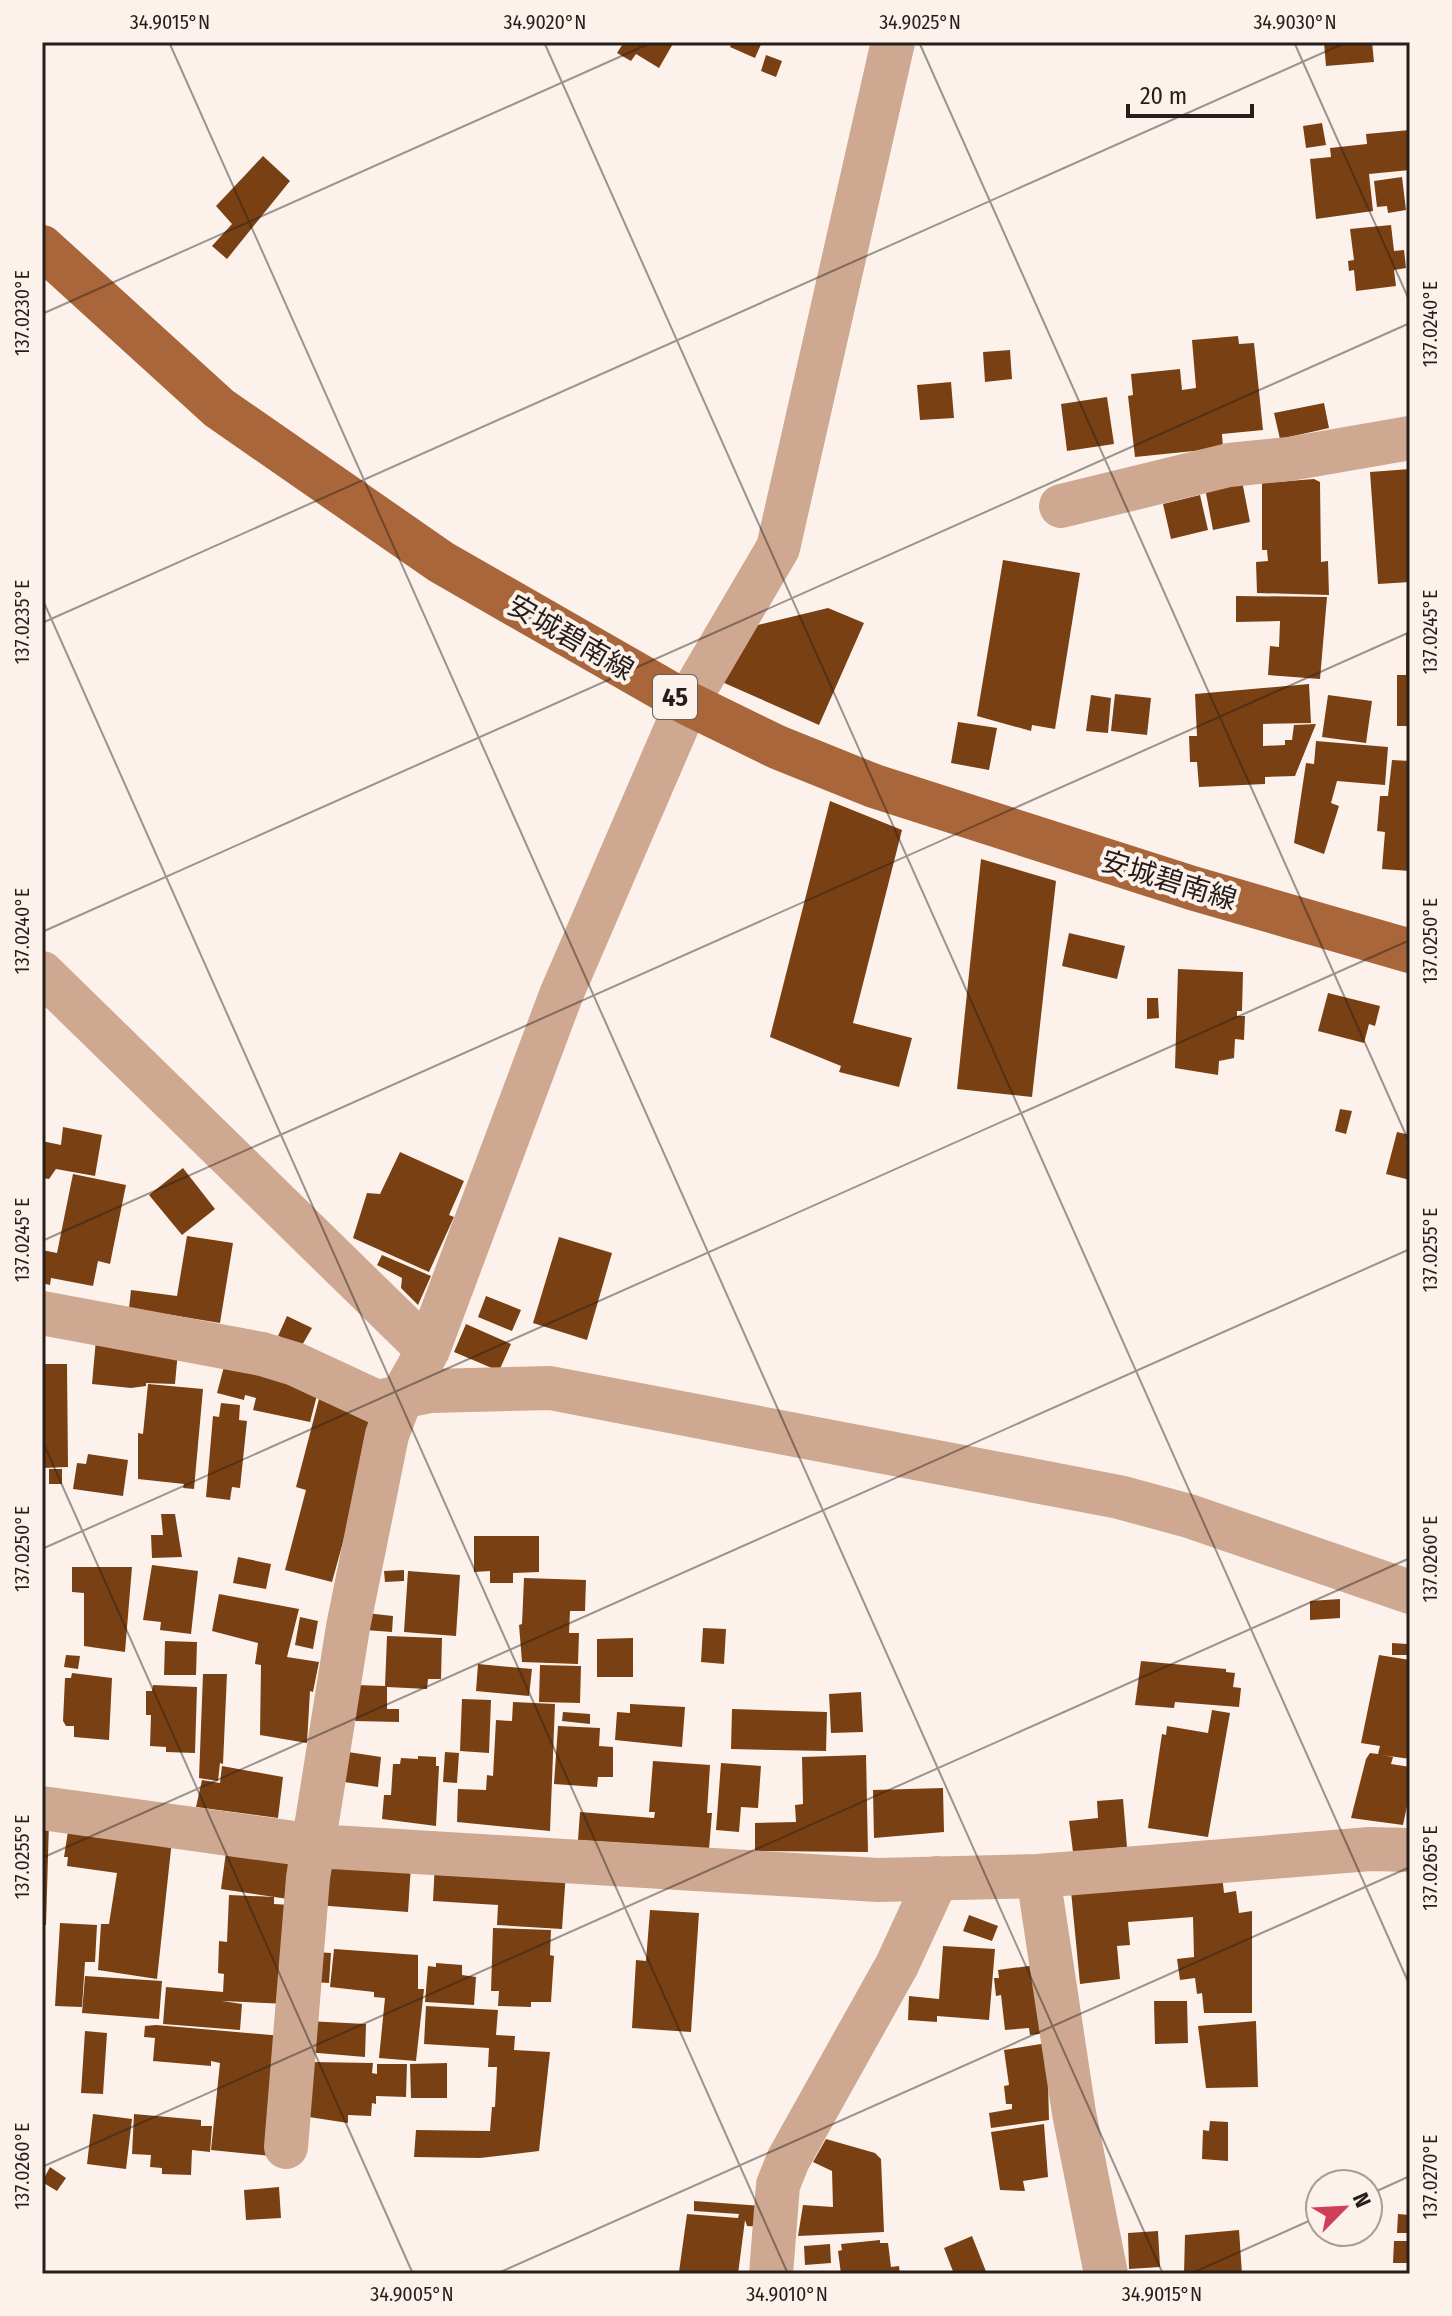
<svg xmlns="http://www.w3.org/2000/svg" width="1452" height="2316" font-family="'Fira Sans Condensed','Noto Sans JP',sans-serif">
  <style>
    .building { fill: #794013 }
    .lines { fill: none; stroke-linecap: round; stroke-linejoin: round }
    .minor { stroke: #cea891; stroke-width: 44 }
    .major { stroke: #a8663a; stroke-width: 44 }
    .ticks { fill: none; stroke: #251e1a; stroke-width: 2; stroke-opacity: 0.45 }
    .labels { text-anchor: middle; stroke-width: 8; stroke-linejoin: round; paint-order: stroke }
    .shield { fill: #fdf2eb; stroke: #665e59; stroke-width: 2 }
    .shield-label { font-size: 26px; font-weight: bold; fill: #251e1a }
    .street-label { font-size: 28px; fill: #251e1a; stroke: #fdf2eb }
    .neatline { fill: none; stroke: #251e1a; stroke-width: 3 }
    .ticks-label { font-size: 20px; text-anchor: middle; fill: #251e1a }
  </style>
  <rect width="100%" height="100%" fill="#fdf2eb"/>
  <path class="building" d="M624,42h50l-15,26 -23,-14 -5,7 -14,-8z
    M732,42h30l-7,16 -25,-11z
    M1324,42h48l2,20 -48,4z
    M766,55l16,6 -6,16 -15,-6z
    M1322,123l4,22 -20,3 -3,-22z
    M1410,130v40l-41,4 4,37 -57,8 -6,-60 21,-2 -1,-9 37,-4 -1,-10z
    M263,156l27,25 -63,78 -15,-13 20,-22 -16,-18z
    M1402,177l4,33 -18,3 -1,-7 -10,1 -3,-26z
    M1391,225l3,26 10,-1 2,18 -12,2 2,16 -40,5 -2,-21 -5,1 -1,-10 6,-1 -4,-31z
    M1238,336l1,8 15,-1 9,87 -41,4 1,14 -88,9 -7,-61 5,-1 -2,-21 49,-5 2,21 14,-2 -4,-48z
    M1010,350l2,29 -27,3 -2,-30z
    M951,382l3,36 -34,2 -3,-35z
    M1107,397l7,47 -47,7 -6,-47z
    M1324,403l5,25 -49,11 -6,-26z
    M1410,469v113l-32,2 -8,-112z
    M1314,479l6,3 1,80 7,-1 1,34 -72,-2 -1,-31 12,-1 -1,-11h-5v-67z
    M1242,481l8,41 -37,8 -8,-42z
    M1200,495l8,35 -37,9 -8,-35z
    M1003,560l77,13 -25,156 -23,-4 -1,6 -54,-15z
    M1236,596l91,1 -7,82 -52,-4 2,-29 9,1 1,-26 -44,1z
    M828,608l36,15 -45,102 -97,-43 23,-54z
    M1406,633h4v93h-13v-51h9z
    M1309,684l2,39 -48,1v22l22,-1v-5h7l2,-15 22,-1 -21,52 -30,1v7l-66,3 -2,-25h-7l-1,-26h8l-2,-42z
    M1115,694l36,4 -4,37 -36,-4z
    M1091,695l20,3 -3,35 -22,-2z
    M1328,695l44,6 -6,42 -44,-6z
    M958,722l39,6 -8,42 -38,-7z
    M1316,741l72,6 -3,38 -48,-4 -6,22 8,3 -15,48 -30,-11 12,-80 8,1z
    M1392,760l18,1v110l-28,-2 3,-37 -8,-1 3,-35h8z
    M830,801l72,29 -49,193 59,15 -13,49 -60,-15 2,-6 -71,-29z
    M981,859l75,22 -24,216 -75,-8z
    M1069,933l56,13 -8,33 -55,-13z
    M1178,969l65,3 -1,39h-5v5h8l-1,24 -9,-1 -1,19 -15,3 -1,14 -43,-7z
    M1328,993l52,13 -5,20 -6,-2 -5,19 -46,-12z
    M1147,998h11l1,20 -12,1z
    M1340,1109l12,2 -6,23 -11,-3z
    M63,1127l39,8 -7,41 -39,-7 -7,10 -7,-1v-37l19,4z
    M1397,1132l13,3v45l-24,-6z
    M400,1152l64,29 -15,34 5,2 -25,55 -76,-34 14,-45 13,1z
    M183,1168l32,41 -33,26 -33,-40z
    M73,1174l53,11 -16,79 -12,-3 -5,25 -42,-8 -1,7 -8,-2v-33l15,3z
    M187,1236l46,7 -13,80 -91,-15 2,-18 46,6z
    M559,1237l53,16 -25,87 -54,-17z
    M382,1255l49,21 -13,29 -17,-17 1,-10 -25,-13z
    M486,1296l35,14 -9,21 -34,-14z
    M287,1316l25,12 -11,19 -23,-11z
    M466,1324l45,20 -12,27 -45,-19z
    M96,1339l82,12 -3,33 -29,-1v3l-15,2 -39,-4z
    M226,1359l94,25 -10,38 -57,-12 3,-12 -11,-3 -1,5 -27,-7z
    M42,1364h25l1,103 -26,1z
    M148,1384l55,5 -9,100 -11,-1 1,-4 -46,-5v-46l5,1z
    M320,1395l56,28 -44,159 -47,-12 21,-80 -10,-3z
    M221,1403l19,2 -1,15 8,1 -7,67 -8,-1 -2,13 -24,-3 7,-81 6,1z
    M88,1454l40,6 -5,36 -50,-7 4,-26 9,1z
    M49,1469h13v15h-13z
    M161,1514h14l7,43 -30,1 -1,-23h12z
    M474,1536h65v36l-26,1v10h-23v-12l-16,1z
    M238,1557l33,7 -5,25 -33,-6z
    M152,1565l46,6 -7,63 -31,-4 1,-8 -18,-2z
    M72,1567h60l-7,85 -41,-6v-53l-12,-1z
    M404,1570v11l-19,1 -1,-11z
    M408,1571l52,4 -4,61 -52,-4z
    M524,1578l62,2 -1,31h-15l-1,22h10l-1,31 -56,-2 -3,-37 3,-1z
    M219,1594l80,15 -12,48 32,5 -6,30 -3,-1 -3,52 -47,-8 1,-70 -6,-1 3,-21 -46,-12z
    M1340,1599v19l-30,2v-19z
    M366,1613l27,3 -1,16 -27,-2z
    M300,1617l18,4 -5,28 -18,-4z
    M703,1628l23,1 -2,35 -23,-2z
    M387,1636l55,2 -1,41h-13l-1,10 -40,-2v22h12v13l-44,-1 1,-36 29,1z
    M633,1638v39h-36v-38z
    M165,1641l32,1 -1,33h-32z
    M1392,1643l15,1v11h-15z
    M66,1655l14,1 -2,13 -14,-2z
    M1379,1655l31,5v99l-28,-4 11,2 -2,7 19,3v25l-7,33 -52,-7 15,-59 4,-6 8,1 2,-8 -19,-3z
    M1141,1661l85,8v3l9,1 -2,14 8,1 -2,19 -64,-5 -1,6 -39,-3z
    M478,1664l54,5 -3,27 -53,-5z
    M540,1665l41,1 -1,37 -41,-1z
    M72,1673l40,5 -3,62 -35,-3v-11h-8l-3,-5 2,-43h6z
    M203,1674h24l-4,90 -3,-1 -2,18 -19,-3z
    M153,1685l44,2 -2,66 -29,-1v-5l-16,-1 1,-31h-5v-24h6z
    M861,1692l2,40 -32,1 -2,-39z
    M462,1699l29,1 -2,53 -29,-2z
    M513,1702l42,2 -5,127 -93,-9 1,-33 28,1 1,-15 6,1 3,-56 16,1z
    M630,1704l55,3 -3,40 -67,-7 2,-28 13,1z
    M732,1709l95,3 -1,39 -95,-2z
    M1212,1710l18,3 -22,124 -60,-9 14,-94 4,1 1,-9 41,7z
    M563,1712l27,2v10l-28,-3z
    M558,1726l42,2 -1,18 14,1v30h-15l-1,10 -43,-3z
    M348,1752l33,5 -3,30 -34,-5z
    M445,1752l14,1 -2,30 -14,-1z
    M866,1755l2,97 -113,-1v-28l41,-1 -1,-17 8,-1 -1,-47z
    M418,1756l18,1v9h3l-3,60 -54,-7 2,-24h7l2,-31h7l1,-6 17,1z
    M653,1761l57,4 -3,48h5l-3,36 -131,-9 2,-28 74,6 1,-6h-6z
    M721,1763l40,3 -3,42 -17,-1 -2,25 -23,-2z
    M222,1766l61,11 -5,41 -82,-11 6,-27 18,3z
    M943,1788l1,44 -70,6 -1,-48z
    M1123,1799l4,48 -54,5 -4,-31 29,-3 -1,-17z
    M42,1822l7,1 -3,102 -4,-1z
    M69,1825l103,15 -15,139 -59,-9 3,-46h8l8,-51 -50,-7 1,-9h-4z
    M226,1852l67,11 -5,36 -67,-10z
    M319,1859l92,6 -3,47 -92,-7z
    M435,1862l131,10 -4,57 -65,-4 1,-20 -65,-4z
    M1222,1875l2,18 12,-2 3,22 13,-2v102h-48l-2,-20 -5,1 -2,-16 -15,2 -3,-21 17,-2 -1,-40 -65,5 2,23 -13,1 3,33 -40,5 -9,-93z
    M229,1895l45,2v7l17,1 -4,99 -65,-3 20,3 -2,26 -77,-6 3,-37 57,5 1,-18 -6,-1 1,-32 8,1z
    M650,1910l49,3 -8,119 -59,-4 4,-68 10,1z
    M969,1915l29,11 -6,15 -29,-10z
    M60,1923l37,2 -2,37h-10l-3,45 -27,-1z
    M493,1928l58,2 -1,25 4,1 -3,46h-20v5l-33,-1 1,-15h-8z
    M943,1946l52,3 -6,71 -52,-4v6l-29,-2 1,-24 30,3z
    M334,1949l84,6v34h6l-8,72 -37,-3 6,-60 -11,-1v-5l-44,-5z
    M315,1952l16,1 -2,30 -16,-1z
    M436,1963l26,2v10l14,2 -2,28 -49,-3 3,-36 8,1z
    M1036,1965l11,68 -17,2 -1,-7 -24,2 -4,-35 -5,1 -2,-18h5l-1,-8z
    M85,1976l77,5 -3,38 -77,-6z
    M1154,2001h33l1,42 -33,1z
    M426,2006l72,4 -2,25 19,1 -1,14 36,2 -11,99 -59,7 -66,-1 2,-27 74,1 2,-24h3l2,-40h-9l1,-19 -65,-4z
    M307,2021l59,3 -1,33 -59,-5z
    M1256,2021l2,66 -52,1 -8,-62z
    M156,2025l126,11 -11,120 -60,-6 9,-87 -9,-2v5l-58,-5 2,-23 -11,-1 1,-11z
    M85,2031l22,2 -4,61 -22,-1z
    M1047,2043l2,77 -58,8 -2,-15 23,-4v-5h-6l-2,-18 5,-1 -5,-35z
    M311,2062l62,1 -1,10 5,1v-10h30l-1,33 -30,-1v8l-4,-1 -1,13 -23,-1v8l-39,-6z
    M447,2063v35h-36l-1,-34z
    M93,2114l39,5 -6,50 -39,-5z
    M134,2114l67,6v6h11l-2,26 -18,-2 -1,25 -29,-1v-6l-12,-1 1,-12 -19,-1z
    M1210,2121l18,1v39l-26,-2 1,-29 6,1z
    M1044,2124l4,53 -25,4 2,10 -25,-1 -9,-58z
    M826,2139l49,14 6,6 3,73 -86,4 5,-31 30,2 -1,-36 -19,-9z
    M50,2167l16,11 -9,13 -15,-9z
    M279,2187l2,31 -35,2 -2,-30z
    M694,2201l68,5v21l-15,-1 -2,-6 -7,54 -59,-2 8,-58 51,4 1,-4 -45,-3z
    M1398,2214l12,1v18h-13z
    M1239,2230l3,44h-58l1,-39z
    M1158,2231l2,36 -31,2 -1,-36z
    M972,2236l15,38h-33l-10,-26z
    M880,2240v3h8l3,24 8,-1 1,8h-59l-3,-23 4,-1 -1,-6z
    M1394,2241h16v22h-17z
    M830,2244l1,19 -26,2 -1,-19z"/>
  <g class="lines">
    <path class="minor" d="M1061,506l168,-41 60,-6 121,-21
      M42,973l386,377
      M42,1313l220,41 33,10 82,38 53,-11 120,-3 569,109 70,19 221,76
      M42,1808l274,38 562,34 160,-4 332,-27 40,1
      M1038,1876l36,237 32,161
      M286,2147l22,-269 40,-251 39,-192 13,-35 28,-50 133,-355 126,-292 91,-155 115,-506
      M771,2274l7,-89 10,-25 109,-195 40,-87"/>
    <path class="major" d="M42,247l177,161 222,154 246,141 90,44 97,39 318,102 218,63"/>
  </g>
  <path class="ticks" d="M169,42l994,2232M544,42l866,1944M919,42l491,1102M1294,42l116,260M42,314l611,-272M42,598l746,1676M42,623l1305,-581M42,932l1368,-609M42,1241l1368,-609M42,1440l371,834M42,1549l1368,-609M42,1858l1368,-609M42,2167l1368,-609M1368,2195l42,-19M496,2274l914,-407M1190,2274l130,-58"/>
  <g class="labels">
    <rect class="shield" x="653" y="675" width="44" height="44" rx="6"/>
    <g class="shield-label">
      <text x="675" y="706">45</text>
    </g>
    <g class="street-label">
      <text transform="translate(571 637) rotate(30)" y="10">安城碧南線</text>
      <text transform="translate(1169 880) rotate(17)" y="10">安城碧南線</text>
    </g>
  </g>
  <rect width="1452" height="2316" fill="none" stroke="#fdf2eb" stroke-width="88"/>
  <g transform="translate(1344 2208) rotate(66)"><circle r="38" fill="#fdf2eb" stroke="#a79d97" stroke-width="2"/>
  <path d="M0-6L14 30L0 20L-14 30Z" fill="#d03f58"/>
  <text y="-12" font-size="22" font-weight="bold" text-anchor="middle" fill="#251e1a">N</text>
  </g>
  <path d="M1128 104v12h124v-12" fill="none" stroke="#251e1a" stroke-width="4"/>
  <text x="1140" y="104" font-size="24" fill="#251e1a" stroke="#fdf2eb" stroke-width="6" paint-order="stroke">20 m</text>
  <rect x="44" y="44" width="1364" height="2228" class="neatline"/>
  <g class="ticks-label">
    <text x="170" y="29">34.9015°N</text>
    <text x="545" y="29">34.9020°N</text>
    <text x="920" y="29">34.9025°N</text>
    <text x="1295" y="29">34.9030°N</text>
    <text transform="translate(22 313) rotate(-90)" y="7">137.0230°E</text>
    <text transform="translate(1430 324) rotate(-90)" y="7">137.0240°E</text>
    <text transform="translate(22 622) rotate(-90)" y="7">137.0235°E</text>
    <text transform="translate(1430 632) rotate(-90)" y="7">137.0245°E</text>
    <text transform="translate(22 931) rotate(-90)" y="7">137.0240°E</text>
    <text transform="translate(1430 941) rotate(-90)" y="7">137.0250°E</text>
    <text transform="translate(22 1240) rotate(-90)" y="7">137.0245°E</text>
    <text transform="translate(1430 1250) rotate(-90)" y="7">137.0255°E</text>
    <text transform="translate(22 1549) rotate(-90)" y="7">137.0250°E</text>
    <text transform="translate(1430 1559) rotate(-90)" y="7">137.0260°E</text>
    <text transform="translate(22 1857) rotate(-90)" y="7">137.0255°E</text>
    <text transform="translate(1430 1868) rotate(-90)" y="7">137.0265°E</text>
    <text transform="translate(22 2166) rotate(-90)" y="7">137.0260°E</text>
    <text transform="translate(1430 2177) rotate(-90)" y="7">137.0270°E</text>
    <text x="412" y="2301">34.9005°N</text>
    <text x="787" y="2301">34.9010°N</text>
    <text x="1162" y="2301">34.9015°N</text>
  </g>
</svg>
